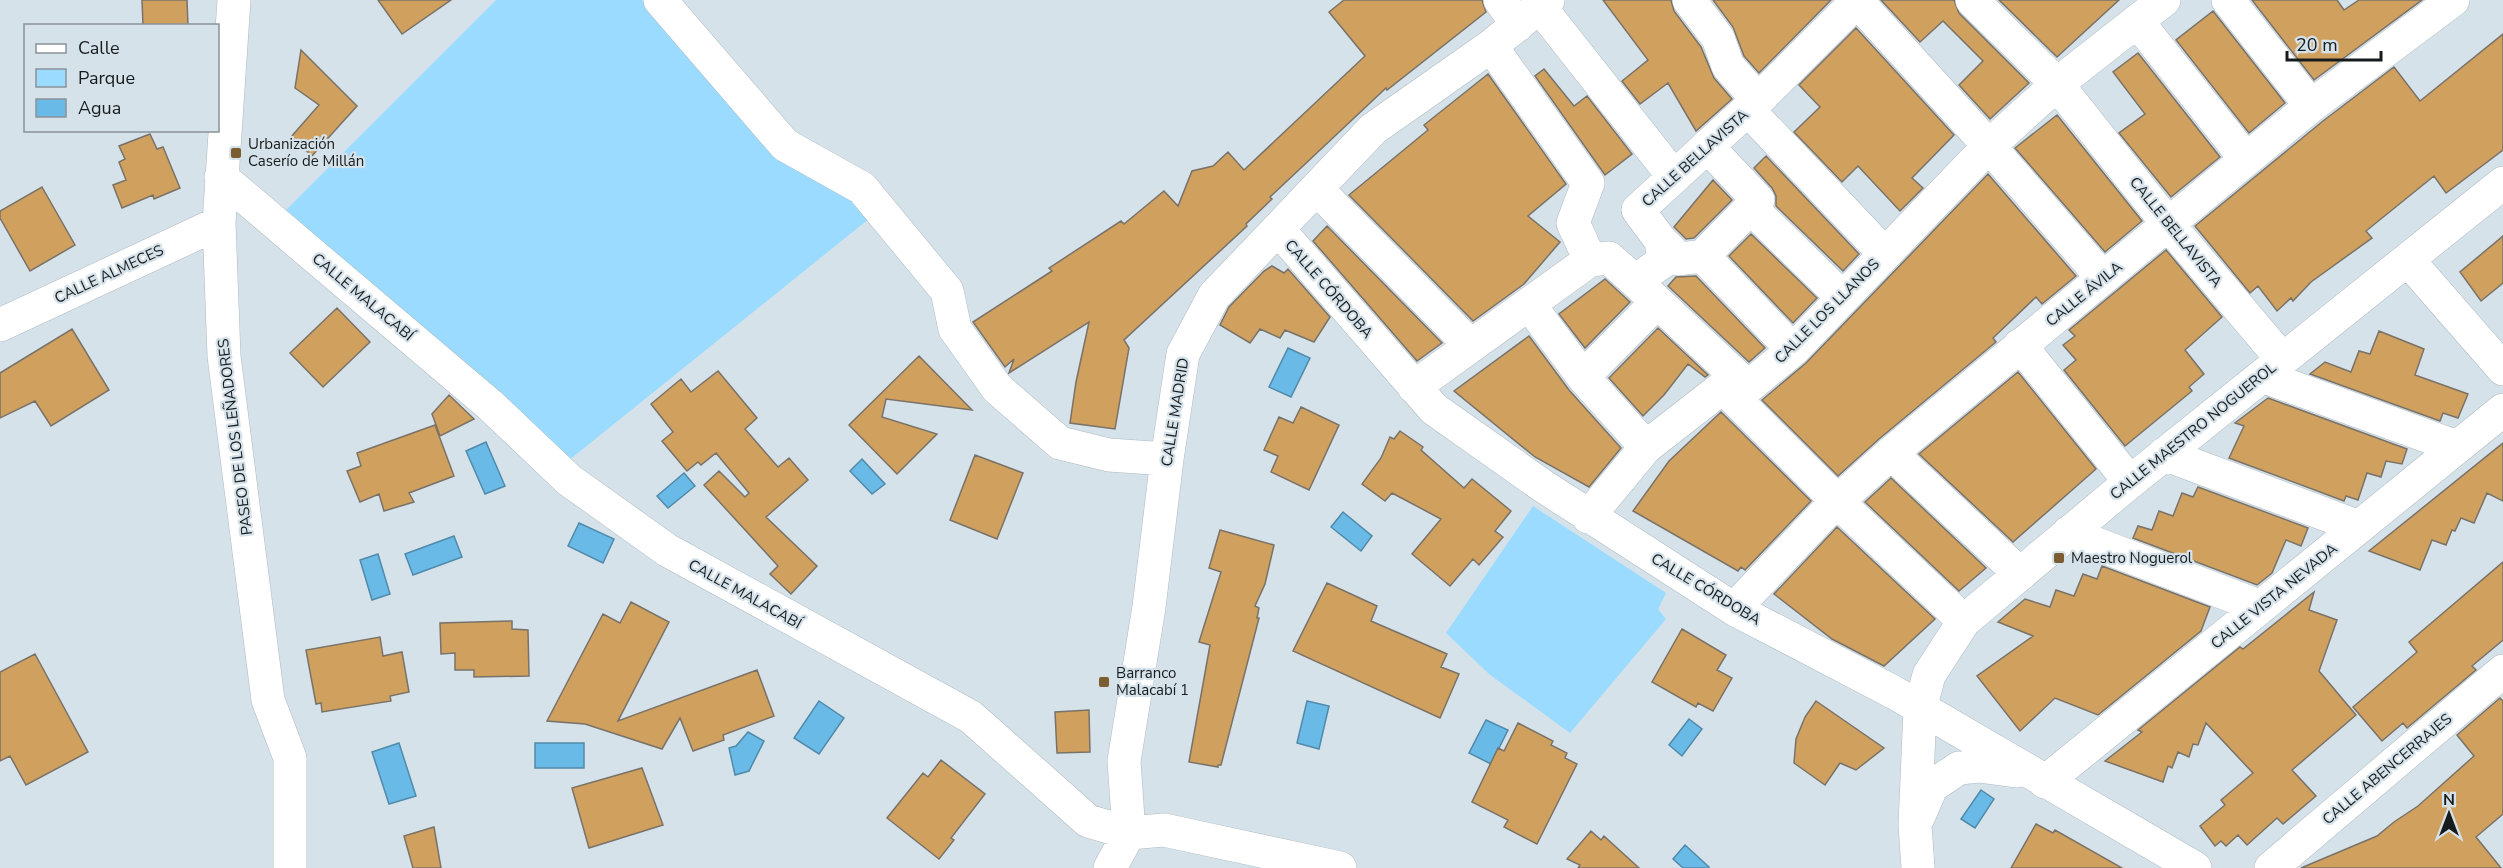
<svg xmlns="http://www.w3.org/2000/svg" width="2503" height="868" font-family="'Nunito Sans',sans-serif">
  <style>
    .green { fill: #9bdbff }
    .water { fill: #69bae6; stroke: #508aaa; stroke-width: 1.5 }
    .building { fill: #d0a05e; stroke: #797269; stroke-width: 1.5 }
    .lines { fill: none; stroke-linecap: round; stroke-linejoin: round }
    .minor-casing { stroke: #aebac2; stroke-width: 34 }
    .minor { stroke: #fff; stroke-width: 33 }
    .poi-dot { fill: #7c5d32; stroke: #d6e2ea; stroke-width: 2 }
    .labels { text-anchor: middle; stroke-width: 4.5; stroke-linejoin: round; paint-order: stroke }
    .poi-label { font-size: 15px; fill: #161b1d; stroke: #d6e2ea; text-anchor: start }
    .street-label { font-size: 15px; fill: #161b1d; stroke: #d6e2ea }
  </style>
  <rect width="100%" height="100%" fill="#d6e2ea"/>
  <path class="green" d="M496,0h146l133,152 100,62 -307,247 -282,-251z
    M1533,506l133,87 -8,16 8,10 -96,114 -81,-59 -43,-41z"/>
  <path class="water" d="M1288,348l22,10 -19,39 -22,-10z
    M486,442l19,44 -20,8 -19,-43z
    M862,459l23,25 -13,10 -22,-23z
    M684,473l11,13 -27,22 -11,-12z
    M1343,512l29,24 -11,15 -30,-24z
    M579,523l35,16 -11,24 -35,-17z
    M454,536l8,21 -49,18 -8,-21z
    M378,554l12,40 -18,6 -12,-40z
    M819,701l25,17 -25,36 -25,-16z
    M1307,701l22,5 -10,43 -22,-6z
    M1689,719l13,10 -20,27 -13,-11z
    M1486,720l22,10 -17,34 -22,-11z
    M748,732l16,9 -15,30 -14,4 -6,-27 7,-2z
    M399,743l17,53 -27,8 -17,-52z
    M535,743h49v25h-49z
    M1981,790l13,9 -19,29 -14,-9z
    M1685,845l24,22 -1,1h-25l-10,-9z"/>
  <path class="building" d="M142,0h45l1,26h-45z
    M378,0h73l-49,34z
    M1344,0h138l4,12 -99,78 -1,-2 -116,109 2,2 -26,25 1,2 -123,114 5,8 -14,81 -45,-6 6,-41 13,-60 -80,51 5,-14 -9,8 -32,-45 79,-51 -3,-3 72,-47 3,3 40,-33 14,15 14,-35 21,-5 15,-14 16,18 121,-114 -36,-44z
    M1603,0h68l3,11 27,36 13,31 18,21 -36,32 -28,-48 -28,21 -18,-23 26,-21z
    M1713,0h118l-72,73 -15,-17 -11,-29z
    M1881,0h73l5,13 70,70 -39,36 -31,-34 24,-24 -40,-40 -23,21z
    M1999,0h120l-62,57z
    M2252,0h85l7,10 15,-10h63l-108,80z
    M2213,11l72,92 -36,30 -73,-93z
    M1856,28l98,107 -42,43 11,10 -23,23 -42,-45 -16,16 -48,-50 26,-25 -21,-22z
    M2503,34v116l-57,43 -12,-17 -68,55 6,7 -61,44 -18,19 -2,-3 -14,13 -19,-25 -8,7 -55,-67 128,-105 71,-54 26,34z
    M301,50l56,56 -45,50 -21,-19 28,-32 -24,-17z
    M2138,53l82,104 -49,40 -52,-64 26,-19 -32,-42z
    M1544,69l30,37 13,-10 45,58 -27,21 -70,-99z
    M1488,74l78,110 -38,32 32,26 -36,42 -51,37 -124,-126 79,-65 -4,-5z
    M2057,115l85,106 -37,31 -90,-104z
    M150,134l7,15 6,-2 17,41 -26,11 -1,-4 -31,13 -9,-23 13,-5 -7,-18 6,-3 -6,-13z
    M1766,156l93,98 -16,17 -67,-65v-10l-4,-8 -18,-20z
    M1988,174l88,102 -34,28 -6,-7 -43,41 3,4 -117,97 -41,37 -76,-76 44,-37z
    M1713,180l19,20 -38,38 -8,1 -12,-12z
    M42,187l33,58 -45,26 -30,-53v-7z
    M1327,226l115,117 -25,18 -104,-120z
    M1751,234l66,64 -24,25 -64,-67z
    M2503,236v47l-22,18 -21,-29z
    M2166,250l56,67 -37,33 19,24 -15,13 3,4 -67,55 -61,-76 12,-10 -13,-15 12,-9 -6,-6z
    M1272,266l12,7 4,-4 42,48 -16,25 -29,-12 -5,8 -20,-9 -10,14 -30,-18 9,-18 35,-36z
    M1696,276l69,72 -16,14 -81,-76 8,-9z
    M1605,279l25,23 -45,46 -26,-34z
    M337,308l33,34 -47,45 -33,-34z
    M1658,328l50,47 -3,2 -17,-13 -24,31 -21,21 -34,-38z
    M72,329l37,61 -58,36 -16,-25 -35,17v-45z
    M2379,331l45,18 -9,26 53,19 -10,24 -15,-5 -3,8 -130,-47 15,-12 26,10 8,-21 11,3z
    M1529,336l40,54 52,58 -32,39 -54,-30 -81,-66z
    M919,356l53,54 -86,-11 -4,18 55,17 -40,40 -48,-49z
    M718,371l39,47 -12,11 33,38 11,-9 19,22 -42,37 51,49 -26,28 -21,-20 8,-8 -74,-81 15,-14 26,26 4,-4 -33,-40 -15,12 -3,-3 -11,9 -25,-30 11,-9 -22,-28 30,-25 10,13z
    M2018,372l78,97 -83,73 -94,-88z
    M449,395l25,24 -34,17 -8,-22z
    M2268,398l139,51 -5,15 -16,-3 -5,16 -14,-4 -9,27 -12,-4 -2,5 -115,-43 15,-32 -9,-3z
    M1301,407l38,18 -30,65 -38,-18 7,-16 -14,-6 15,-33 14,6z
    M1721,412l90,89 -66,69 -4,-3 -3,4 -105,-60 36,-50z
    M435,425l19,51 -45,17 5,9 -30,9 -5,-17 -19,8 -13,-31 14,-5 -4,-13z
    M1400,431l23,16 -2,3 43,38 8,-9 39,32 -16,20 8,6 -24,28 -6,-6 -23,27 -38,-32 29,-35 -49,-26 -7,8 -23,-17 19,-26 9,-21 4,2z
    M2503,443v58l-16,-8 -13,30 -13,-5 -6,13 -3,-1 -6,15 -14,-5 -12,30 -51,-19z
    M975,455l48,18 -26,66 -47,-19z
    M1891,478l95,90 -27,23 -94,-89z
    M2198,487l110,41 -7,18 -15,-6 -14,33 -15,12 -124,-47 5,-12 14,4 7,-19 14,5 9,-23 11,4z
    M1837,527l98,92 -51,47 -52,-27 -58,-45z
    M1220,530l54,15 -9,39 -10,22 4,2 -2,10h2l-38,147h-3v2l-29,-5 21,-117 -11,-3 22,-70 -12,-4z
    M2503,562v78l-31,26 4,4 -69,58 -4,-5 -21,18 -29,-34 64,-55 -8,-10z
    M2102,566l108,41 -9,24 -103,84 -43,-17 -35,33 -43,-55 56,-40 -35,-14 27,-23 25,8 6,-17 18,6 9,-22 14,5z
    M1327,583l50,23 -6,15 76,33 -6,13 18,7 -19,44 -147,-67z
    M2314,592l-5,18 28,10 -18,51 37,44 -64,55 24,26 -33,28 -6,-6 -30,27 -9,-10 -12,11 -5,-5 -6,5 -15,-20 25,-21 -4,-5 32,-27 -47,-50 -8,22 -5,-1 -4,13 -11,-5 -6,16 -4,-2 -5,16 -58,-21 37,-29 -4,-2 102,-83 3,2z
    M631,602l38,20 -51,99 139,-51 17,46 -51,19 1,5 -31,11 -13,-33 -18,31 -77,-25 -38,-3 56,-107 17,9z
    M512,621v8l16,1 1,46 -55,1v-7h-19v-17l-14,1 -1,-31z
    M1682,629l44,26 -9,15 15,8 -19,33 -15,-8 -2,4 -44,-25z
    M380,637l3,19 19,-4 7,40 -19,4 1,5 -69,11 -1,-9 -5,1 -10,-54z
    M35,654l53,98 -62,33 -16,-29 -10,5v-89z
    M2500,698l3,3v113l-27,23 25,31h-200l76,-32 17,-14 24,-16 56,-50 -17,-21z
    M1816,701l68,47 -28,22 -16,-7 -15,22 -31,-22 2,-24 9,-22z
    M1089,710l1,42 -33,1 -2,-41z
    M1518,723l35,18 -2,4 16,8 -2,5 12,6 -40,80 -33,-17 4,-7 -36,-18 26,-54 6,3z
    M941,760l44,34 -34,44 3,2 -15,19 -52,-41 36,-45 5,4z
    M642,768l21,57 -74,23 -17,-60z
    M2036,824l17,9 2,-3 67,38h-111z
    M434,827l7,41h-28l-9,-32z
    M1591,831l10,9 3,-4 35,32h-61l2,-3 -13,-6z"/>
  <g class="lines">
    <g class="minor-casing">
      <path id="minor" d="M234,0l-15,223 5,133 44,344 22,58v110
        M660,0l125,145 77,43 85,103 8,38 42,59 63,55 49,12 58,4
        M1500,0l18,25
        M1689,0l29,38 10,28 30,34
        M1972,0l85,84 111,140 114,135
        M2228,0l83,106
        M1857,1l132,145 114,132
        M1540,7l134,170
        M2137,21l109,138
        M1491,46l97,137 -15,40 17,37
        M1748,110l136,143
        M221,177l269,228 79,75 98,70 304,167 117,104 41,12 35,-3 176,38
        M1317,189l154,157
        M1751,208l92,90
        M1279,230l155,179 109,77 191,123 161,84 300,175
        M1661,241l18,18 24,-3 90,94
        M1703,256l55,-56 -51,-54
        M2408,260l95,109
        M1635,281l113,106
        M1529,304l54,73 63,70
        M0,325l219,-102
        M2020,345l110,137
        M2262,376l195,71
        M1583,377l74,-75
        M1414,387l176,-127 19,-2 26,23 29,-20 -3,-20 -23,-31 120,-110 100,-100
        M1723,387l115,115 126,119
        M1891,453l128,120
        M2164,454l195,73
        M1588,517l58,-70 77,-60h25l45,-37 196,-204 68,-62 107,-84
        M2068,533l193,74
        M1734,609l94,-99 63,-57 420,-347 142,-106
        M2045,782l458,-372
        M1918,818l14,-32 27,-18 20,-2 37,5
        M1110,868l19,-35 -5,-72 25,-154 18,-148 16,-105 31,-58 159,-167 118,-83 57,-46
        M1918,868l-3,-43 5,-116 9,-34 35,-54 166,-139 373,-299
        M2271,868l232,-197"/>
    </g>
    <use href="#minor" class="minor"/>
  </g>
  <g class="poi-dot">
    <rect x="230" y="147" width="12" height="12" rx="3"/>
    <rect x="2053" y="552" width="12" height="12" rx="3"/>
    <rect x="1098" y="676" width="12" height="12" rx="3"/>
  </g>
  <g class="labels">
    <g class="poi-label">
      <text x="248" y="149">Urbanización<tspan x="248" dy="17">Caserío de Millán</tspan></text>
      <text x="2071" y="563">Maestro Noguerol</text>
      <text x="1116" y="678">Barranco<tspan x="1116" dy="17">Malacabí 1</tspan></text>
    </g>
    <g class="street-label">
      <text transform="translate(1695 158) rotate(-42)" y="5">CALLE BELLAVISTA</text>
      <text transform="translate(2176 232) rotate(51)" y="5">CALLE BELLAVISTA</text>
      <text transform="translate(109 274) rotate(-25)" y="5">CALLE ALMECES</text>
      <text transform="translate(1329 289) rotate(49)" y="5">CALLE CÓRDOBA</text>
      <text transform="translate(2084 294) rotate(-39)" y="5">CALLE ÁVILA</text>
      <text transform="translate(363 297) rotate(40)" y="5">CALLE MALACABÍ</text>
      <text transform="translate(1827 311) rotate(-45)" y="5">CALLE LOS LLANOS</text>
      <text transform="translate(1175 412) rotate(-81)" y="5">CALLE MADRID</text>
      <text transform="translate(2193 431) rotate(-39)" y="5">CALLE MAESTRO NOGUEROL</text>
      <text transform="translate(235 437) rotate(-97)" y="5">PASEO DE LOS LEÑADORES</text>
      <text transform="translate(1706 589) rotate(31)" y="5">CALLE CÓRDOBA</text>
      <text transform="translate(745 594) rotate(29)" y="5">CALLE MALACABÍ</text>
      <text transform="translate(2274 596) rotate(-39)" y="5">CALLE VISTA NEVADA</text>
      <text transform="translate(2387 769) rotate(-40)" y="5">CALLE ABENCERRAJES</text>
    </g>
  </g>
  <rect x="24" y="24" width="195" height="108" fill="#d6e2ea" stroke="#899298" stroke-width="1.5"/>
  <rect x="36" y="44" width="30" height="9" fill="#ffffff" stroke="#899298" stroke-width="1.5"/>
  <text x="78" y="54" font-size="18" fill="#161b1d">Calle</text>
  <rect x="36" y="69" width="30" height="18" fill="#9bdbff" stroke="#899298" stroke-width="1.5"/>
  <text x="78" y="84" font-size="18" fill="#161b1d">Parque</text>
  <rect x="36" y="99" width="30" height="18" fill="#69bae6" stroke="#899298" stroke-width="1.5"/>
  <text x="78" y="114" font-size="18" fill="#161b1d">Agua</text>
  <g transform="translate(2449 814)" stroke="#d6e2ea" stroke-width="4.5" paint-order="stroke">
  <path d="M0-4.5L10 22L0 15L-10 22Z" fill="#161b1d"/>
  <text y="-9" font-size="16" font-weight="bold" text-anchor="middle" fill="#161b1d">N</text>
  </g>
  <path d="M2287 51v9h94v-9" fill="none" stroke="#161b1d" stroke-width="3"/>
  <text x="2296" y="51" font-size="18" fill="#161b1d" stroke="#d6e2ea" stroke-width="4.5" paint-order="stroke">20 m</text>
</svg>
